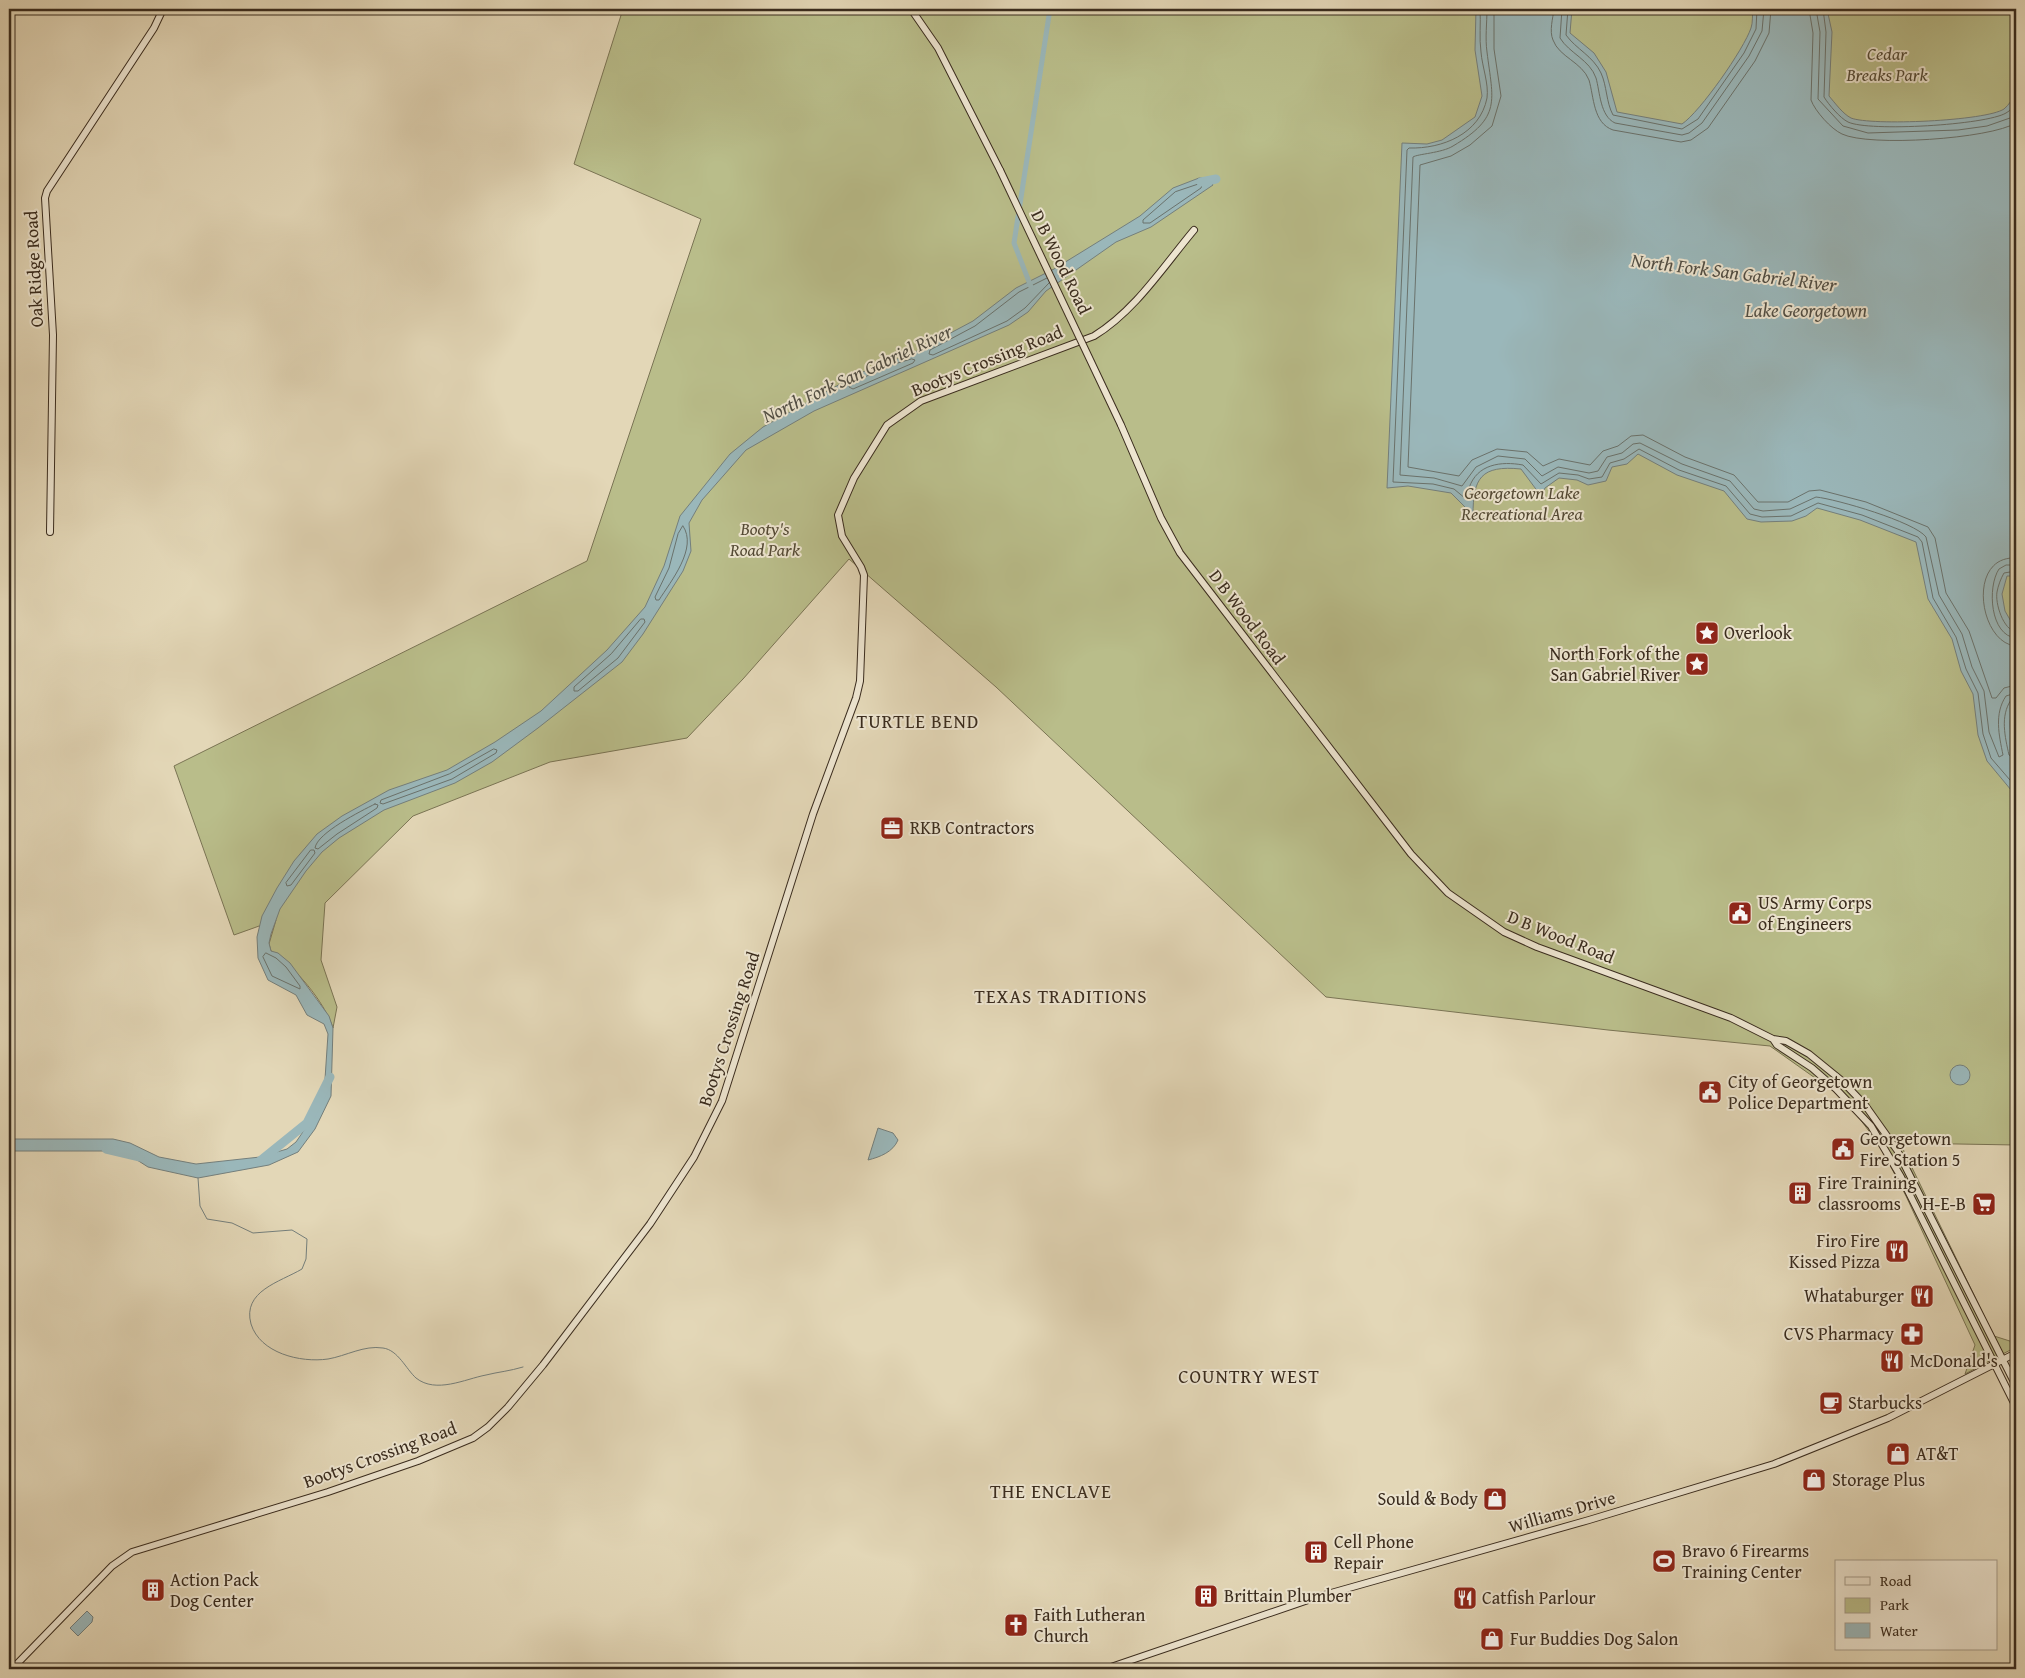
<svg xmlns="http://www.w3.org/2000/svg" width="2025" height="1678" font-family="'Gentium Book Plus',serif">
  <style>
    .green { fill: #b9bd8a; stroke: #7a7454 }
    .water { fill: #9ab7ba; stroke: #747f7c }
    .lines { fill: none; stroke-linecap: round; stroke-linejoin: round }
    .shore { stroke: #6a726c; stroke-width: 1 }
    .stream { stroke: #747f7c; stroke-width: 1 }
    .canal { stroke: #9ab7ba; stroke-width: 5 }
    .river { stroke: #9ab7ba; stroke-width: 9 }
    .secondary-casing { stroke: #3a2c1e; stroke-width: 8 }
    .secondary { stroke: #ede5d0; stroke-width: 6 }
    .secondary-bridge-casing { stroke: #3a2c1e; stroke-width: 8; stroke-linecap: butt }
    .secondary-bridge { stroke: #ede5d0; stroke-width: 6 }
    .labels { text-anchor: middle; stroke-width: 4; stroke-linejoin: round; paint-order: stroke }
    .park-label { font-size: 18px; font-style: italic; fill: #534934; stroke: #ede5d0 }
    .street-label { font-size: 18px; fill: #3a2c1e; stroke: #ede5d0 }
    .poi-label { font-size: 18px; fill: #3a2c1e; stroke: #ede5d0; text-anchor: start }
    .water-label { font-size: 19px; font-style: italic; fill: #524f45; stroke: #ede5d0 }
    .neighbourhood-label { font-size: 19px; letter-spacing: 1px; fill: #3a2c1e; stroke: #ede5d0 }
  </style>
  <rect width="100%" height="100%" fill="#e3d7b7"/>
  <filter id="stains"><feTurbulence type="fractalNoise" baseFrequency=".004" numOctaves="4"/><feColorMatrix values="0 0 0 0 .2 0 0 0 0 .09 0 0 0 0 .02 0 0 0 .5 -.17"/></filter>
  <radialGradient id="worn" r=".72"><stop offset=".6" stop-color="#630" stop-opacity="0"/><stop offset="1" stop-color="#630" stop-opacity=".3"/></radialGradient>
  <path class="green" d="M623,9h1393v1136l-116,-2 94,193 22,7v4l-51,27 10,-29 -69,-149 -26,-50 -23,-31 -25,-25 -62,-44 -162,-16 -282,-33 -330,-310 -147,-128 -106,120 -56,59 -137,24 -137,54 -88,87 -4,57 16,47 -4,21c-9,-27 -38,-61 -62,-77l-2,-7 7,-24 -42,15 -60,-169 413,-205 114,-342 -127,-55z"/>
  <path class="water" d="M1476,9h96l-2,24 24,20 12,19 11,40 65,12c18,-12 62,-75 69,-96 2,-5 1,-13 2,-19h74l5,23 -3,64c6,7 14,18 22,22 20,8 135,3 153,-9 5,-4 9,-11 12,-16v483h-9l-5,18 3,17 11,19v70c-12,25 -2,39 0,64 1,11 0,21 0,32l-29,-35 -9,-26 -5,-41 -12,-23 -9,-32 -24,-40 -12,-57 -56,-22 -43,-12 -11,8 -14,5 -31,1 -14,-3 -23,-28 -47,-16 -39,-21 -11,10 -15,3 -6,14 -18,4 -11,-5 -18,-2 -14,10 -4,8 -20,-27c-40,-4 -48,9 -48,46l-22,-22 -43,-7 -21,2 15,-345 25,1 15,-4 33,-23 7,-21 -7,-46z
    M1199,178h9l5,7 -62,42 -35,15 -70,49 -18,21 -19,13 -195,86 -68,39 -44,50 -13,23 2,28 -8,20 -40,63 -21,28 -84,66 -46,34 -37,21 -71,27 -45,28 -17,14 -16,19 -26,38 -9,25 -2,9 2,8 7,2 12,10 39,53 4,12 -2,68 -16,33 -17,23 -29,13 -71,13 -50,-11 -25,-16h-114v-12h104l17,4 29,14 37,7 64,-7 27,-8 9,-7 19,-28 9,-20 4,-60 -4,-10 -17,-9 -11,-20 -28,-15 -10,-22 -1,-21 5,-21 15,-28 17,-27 23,-27 25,-18 47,-26 58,-20 48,-28 46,-31 66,-61 38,-43 19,-41 16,-50 50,-62 33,-27 97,-54 53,-20 60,-32 43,-33 38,-19 86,-53 33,-28z
    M1950 1075a10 10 0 1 1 20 0a10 10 0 1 1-20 0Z
    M878,1128l15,5 5,7c-5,12 -18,17 -30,20z
    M87,1611l6,6 -1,5 -14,14 -8,-8z"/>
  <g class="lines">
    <path class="shore" d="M1480,9c1,14 -1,29 1,43 1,14 8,32 6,46 -7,36 -45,51 -78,50l-2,2 -14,332 40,2 21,5 12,10c3,-4 1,-6 3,-11 8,-24 32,-27 54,-23l18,19 18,-11 19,2 11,4 13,-2 8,-14 14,-4 15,-10 40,21 47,16 24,28 12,3 29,-1 27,-13 44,12 56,22 4,5 11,56 23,39 10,32 12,24 5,41 8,24 25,29
      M1487,9c0,14 -2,29 0,43 6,49 15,65 -34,94 -11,7 -36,8 -40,11l-13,318 34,3 28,8 14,-19 22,-11 27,3 17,17 16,-9 31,6 9,-2 9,-14 15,-4 11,-9 7,-1 42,21 48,17 24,28 9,2 27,-2 26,-12c20,2 99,25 110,40l13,58 23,39 10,33 12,24 5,41 10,25 4,-2c-4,-20 -9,-41 3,-59l10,-3
      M1494,9v40l7,47 -9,30 -22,19 -19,11 -31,9 -12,302 51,9 13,-16 25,-11 30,3 16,14 16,-7 31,6 13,-14 15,-5 13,-10 12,-1 42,22 49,18 24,27h30l21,-11 11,-1 46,12 62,25 7,11 11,55 23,38 23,67h4l8,-10 12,-3
      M1554,9c-1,9 -5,22 -1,31 6,17 29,22 36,40 5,17 4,43 24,50l68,12 10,-2 17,-12 47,-67 14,-28 2,-24
      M1562,9l-2,29c9,15 30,22 36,40 4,14 4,38 19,45l67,12 7,-2 13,-10 47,-67 13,-25 2,-22
      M1568,9l-2,26c10,14 27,21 35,38 6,13 5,29 12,42l69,14 16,-10 46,-66 12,-24 1,-20
      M1809,9l4,24 -2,67c4,11 20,29 31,34 27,13 148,5 174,-11
      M1816,9l4,23 -2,67 25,27 25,7 90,-3 29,-4 23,-8 6,-6
      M1823,9l3,23 -2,65c5,8 16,21 24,25 21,10 138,3 158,-9 5,-2 7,-8 10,-11
      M1199,184l3,1 -1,3 -51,35h-7v-3l32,-28z
      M1047,278l-28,14 -44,34 -45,24 -1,4 4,1 74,-34 18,-13 24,-25
      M912,359l3,1 -2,3 -60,26 -4,-2 1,-3 38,-18z
      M683,526c15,22 -12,55 -24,74h-3l-1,-3 14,-29 9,-34z
      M2016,558c-50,-3 -37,86 0,88
      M2016,565h-10l-7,4c-12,18 -9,67 17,69
      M2016,571l-12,2c-3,5 -6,13 -7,19 -2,11 6,38 19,40
      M641,619h3l1,3 -27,36 -40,33h-4v-4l37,-33z
      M2016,699l-5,1c-11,16 -6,37 -2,55l7,4
      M494,749l3,1 -1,3 -44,26 -69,25 -3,-1 1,-3 68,-26z
      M375,804l3,1 -1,3 -40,26 -19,15 -3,-1c2,-15 46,-37 60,-44z
      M311,850h3l1,3 -24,32 -4,1 -1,-3z
      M266,953l10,5 10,9 14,19v3l-28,-13 -9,-19z"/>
    <path class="stream" d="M198,1178l2,28 7,13 25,4 21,10 39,-3 15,9 -1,20 -4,10c-22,13 -60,22 -51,55 9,29 49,39 77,35 18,-3 36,-14 55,-11 15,2 23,21 33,30 20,16 49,1 70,-3 12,-3 24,-4 37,-8"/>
    <path class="canal" d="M1031,287l-17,-44 36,-234"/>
    <path class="river" d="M1201,182l15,-3
      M106,1149l34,8
      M260,1161l47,-38 23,-46"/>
    <g class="secondary-casing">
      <path id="secondary" d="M911,9l27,39 62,122
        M1121,425l40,93 19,35 231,301 37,39 56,39 33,15 194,71 42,21 13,2 23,13 32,26 24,25 32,45 119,236
        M50,532l3,-197 -8,-137 2,-7 107,-163 9,-19
        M1773,1039l4,6 35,23 24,21 35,37 30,51 115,230
        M12,1669l100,-103 20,-14 196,-60 90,-31 55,-23 15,-11 20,-20 35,-42 107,-141 44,-67 28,-56 91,-287 43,-116 4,-17 4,-106 -3,-8 -19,-31 -4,-21 16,-37 33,-53 34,-24 173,-65c41,-25 69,-69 100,-106
        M1105,1669l212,-72 272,-77 185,-56 114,-46 128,-65"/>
    </g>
    <use href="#secondary" class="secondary"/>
    <g class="secondary-bridge-casing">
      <path id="secondary-bridge" d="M1000,170l121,255"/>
    </g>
    <use href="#secondary-bridge" class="secondary-bridge"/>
  </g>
  <defs>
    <g id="sight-square" transform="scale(1.25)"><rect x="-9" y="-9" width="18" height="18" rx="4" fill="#8f2418" stroke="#ede5d0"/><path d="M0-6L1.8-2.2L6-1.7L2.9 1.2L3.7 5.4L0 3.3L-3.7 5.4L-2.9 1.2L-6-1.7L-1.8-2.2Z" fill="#fff"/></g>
    <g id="office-square" transform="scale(1.25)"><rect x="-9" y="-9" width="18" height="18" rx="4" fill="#8f2418" stroke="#ede5d0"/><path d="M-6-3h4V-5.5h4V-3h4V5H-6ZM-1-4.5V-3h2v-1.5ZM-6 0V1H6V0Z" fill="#fff"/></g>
    <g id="civic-square" transform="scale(1.25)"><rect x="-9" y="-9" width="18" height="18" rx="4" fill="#8f2418" stroke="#ede5d0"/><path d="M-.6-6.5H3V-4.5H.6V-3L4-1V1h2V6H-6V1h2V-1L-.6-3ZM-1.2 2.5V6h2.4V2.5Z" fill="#fff"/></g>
    <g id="building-square" transform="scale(1.25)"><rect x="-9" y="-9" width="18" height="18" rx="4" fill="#8f2418" stroke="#ede5d0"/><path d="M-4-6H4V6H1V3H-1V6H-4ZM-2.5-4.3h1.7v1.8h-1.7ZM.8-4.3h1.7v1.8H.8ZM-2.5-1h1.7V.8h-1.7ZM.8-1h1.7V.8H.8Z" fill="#fff"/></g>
    <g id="supermarket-square" transform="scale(1.25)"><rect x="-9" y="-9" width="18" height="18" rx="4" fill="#8f2418" stroke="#ede5d0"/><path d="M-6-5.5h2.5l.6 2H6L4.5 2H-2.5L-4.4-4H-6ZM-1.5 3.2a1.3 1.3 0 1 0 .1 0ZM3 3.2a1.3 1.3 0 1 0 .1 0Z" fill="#fff"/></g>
    <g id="restaurant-square" transform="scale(1.25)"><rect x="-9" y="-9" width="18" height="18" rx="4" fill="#8f2418" stroke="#ede5d0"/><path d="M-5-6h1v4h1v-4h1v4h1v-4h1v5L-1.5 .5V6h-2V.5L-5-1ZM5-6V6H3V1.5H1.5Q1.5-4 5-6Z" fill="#fff"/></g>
    <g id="pharmacy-square" transform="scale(1.25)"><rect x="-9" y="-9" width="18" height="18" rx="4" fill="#8f2418" stroke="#ede5d0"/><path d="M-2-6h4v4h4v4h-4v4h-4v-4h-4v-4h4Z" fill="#fff"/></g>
    <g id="cafe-square" transform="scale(1.25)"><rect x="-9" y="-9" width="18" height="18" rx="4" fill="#8f2418" stroke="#ede5d0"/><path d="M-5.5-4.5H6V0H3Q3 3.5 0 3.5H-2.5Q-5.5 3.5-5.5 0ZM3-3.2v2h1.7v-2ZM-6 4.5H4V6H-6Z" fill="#fff"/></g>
    <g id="shop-square" transform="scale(1.25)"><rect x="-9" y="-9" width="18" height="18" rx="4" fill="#8f2418" stroke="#ede5d0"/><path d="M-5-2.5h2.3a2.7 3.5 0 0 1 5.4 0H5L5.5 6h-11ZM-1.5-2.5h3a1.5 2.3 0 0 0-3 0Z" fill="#fff"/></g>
    <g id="stadium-square" transform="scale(1.25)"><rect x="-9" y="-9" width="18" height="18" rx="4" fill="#8f2418" stroke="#ede5d0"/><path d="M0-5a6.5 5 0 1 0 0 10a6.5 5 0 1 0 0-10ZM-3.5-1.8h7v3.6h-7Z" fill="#fff"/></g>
    <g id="church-square" transform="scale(1.25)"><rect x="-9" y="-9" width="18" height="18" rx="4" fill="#8f2418" stroke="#ede5d0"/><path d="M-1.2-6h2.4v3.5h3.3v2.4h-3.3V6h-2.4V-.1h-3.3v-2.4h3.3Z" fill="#fff"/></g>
  </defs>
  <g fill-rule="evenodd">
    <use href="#sight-square" x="1707" y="633"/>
    <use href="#sight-square" x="1697" y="664"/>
    <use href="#office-square" x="892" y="828"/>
    <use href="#civic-square" x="1740" y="913"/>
    <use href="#civic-square" x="1710" y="1092"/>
    <use href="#civic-square" x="1843" y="1149"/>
    <use href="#building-square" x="1800" y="1193"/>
    <use href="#supermarket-square" x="1984" y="1204"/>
    <use href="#restaurant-square" x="1897" y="1251"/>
    <use href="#restaurant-square" x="1922" y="1296"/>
    <use href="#pharmacy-square" x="1912" y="1334"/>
    <use href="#restaurant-square" x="1892" y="1361"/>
    <use href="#cafe-square" x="1831" y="1403"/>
    <use href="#shop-square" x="1898" y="1454"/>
    <use href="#shop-square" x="1814" y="1480"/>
    <use href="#shop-square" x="1495" y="1499"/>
    <use href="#building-square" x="1316" y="1552"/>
    <use href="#stadium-square" x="1664" y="1561"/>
    <use href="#building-square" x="153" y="1590"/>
    <use href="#building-square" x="1206" y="1596"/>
    <use href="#restaurant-square" x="1465" y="1598"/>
    <use href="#church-square" x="1016" y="1625"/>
    <use href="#shop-square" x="1492" y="1639"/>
  </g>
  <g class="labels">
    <g class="park-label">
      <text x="1887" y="60">Cedar<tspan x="1887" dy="21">Breaks Park</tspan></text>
      <text x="1522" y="499">Georgetown Lake<tspan x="1522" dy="21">Recreational Area</tspan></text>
      <text x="765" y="535">Booty's<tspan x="765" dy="21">Road Park</tspan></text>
    </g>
    <g class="street-label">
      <text transform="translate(1061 262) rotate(64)" y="6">D B Wood Road</text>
      <text transform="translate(34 269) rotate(-93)" y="6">Oak Ridge Road</text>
      <text transform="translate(987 361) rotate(-22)" y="6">Bootys Crossing Road</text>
      <text transform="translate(1247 617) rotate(53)" y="6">D B Wood Road</text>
      <text transform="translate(1561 937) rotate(22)" y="6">D B Wood Road</text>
      <text transform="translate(729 1029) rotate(-72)" y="6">Bootys Crossing Road</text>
      <text transform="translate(380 1455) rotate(-20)" y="6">Bootys Crossing Road</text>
      <text transform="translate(1562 1512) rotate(-16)" y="6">Williams Drive</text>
    </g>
    <g class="poi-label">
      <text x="1724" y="639">Overlook</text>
      <text x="1680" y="660" text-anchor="end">North Fork of the<tspan x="1680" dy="21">San Gabriel River</tspan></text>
      <text x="910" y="834">RKB Contractors</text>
      <text x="1758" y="909">US Army Corps<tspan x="1758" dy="21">of Engineers</tspan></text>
      <text x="1728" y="1088">City of Georgetown<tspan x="1728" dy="21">Police Department</tspan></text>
      <text x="1860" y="1145">Georgetown<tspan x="1860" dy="21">Fire Station 5</tspan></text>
      <text x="1818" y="1189">Fire Training<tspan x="1818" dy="21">classrooms</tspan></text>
      <text x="1966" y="1210" text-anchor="end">H-E-B</text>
      <text x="1880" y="1247" text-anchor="end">Firo Fire<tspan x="1880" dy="21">Kissed Pizza</tspan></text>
      <text x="1904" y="1302" text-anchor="end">Whataburger</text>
      <text x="1894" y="1340" text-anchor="end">CVS Pharmacy</text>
      <text x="1910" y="1367">McDonald's</text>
      <text x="1848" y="1409">Starbucks</text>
      <text x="1916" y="1460">AT&amp;T</text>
      <text x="1832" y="1486">Storage Plus</text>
      <text x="1478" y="1505" text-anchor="end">Sould &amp; Body</text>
      <text x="1334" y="1548">Cell Phone<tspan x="1334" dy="21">Repair</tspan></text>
      <text x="1682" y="1557">Bravo 6 Firearms<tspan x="1682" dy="21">Training Center</tspan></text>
      <text x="170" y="1586">Action Pack<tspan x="170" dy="21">Dog Center</tspan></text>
      <text x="1224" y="1602">Brittain Plumber</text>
      <text x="1482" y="1604">Catfish Parlour</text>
      <text x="1034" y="1621">Faith Lutheran<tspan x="1034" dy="21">Church</tspan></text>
      <text x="1510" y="1645">Fur Buddies Dog Salon</text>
    </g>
    <g class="water-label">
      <text transform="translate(1734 272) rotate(7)" y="7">North Fork San Gabriel River</text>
      <text x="1806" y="317">Lake Georgetown</text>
      <text transform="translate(857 373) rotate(-25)" y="7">North Fork San Gabriel River</text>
    </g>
    <g class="neighbourhood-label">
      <text x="918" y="728">TURTLE BEND</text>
      <text x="1061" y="1003">TEXAS TRADITIONS</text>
      <text x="1249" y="1383">COUNTRY WEST</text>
      <text x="1051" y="1498">THE ENCLAVE</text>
    </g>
  </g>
  <rect width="2025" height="1678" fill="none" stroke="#e3d7b7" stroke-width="30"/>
  <rect x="10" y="10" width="2005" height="1658" fill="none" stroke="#3a2c1e" stroke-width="2.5"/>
  <rect x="15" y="15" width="1995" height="1648" fill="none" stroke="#3a2c1e"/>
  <rect x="1835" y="1560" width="162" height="90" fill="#ede5d0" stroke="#a59b89"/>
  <rect x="1845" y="1577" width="25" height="8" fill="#ede5d0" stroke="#a59b89"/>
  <text x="1880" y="1586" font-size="15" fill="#3a2c1e">Road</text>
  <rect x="1845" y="1598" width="25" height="15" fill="#b9bd8a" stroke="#a59b89"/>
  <text x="1880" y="1610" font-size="15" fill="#3a2c1e">Park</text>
  <rect x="1845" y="1623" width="25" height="15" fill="#9ab7ba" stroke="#a59b89"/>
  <text x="1880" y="1636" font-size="15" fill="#3a2c1e">Water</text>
  <rect width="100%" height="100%" filter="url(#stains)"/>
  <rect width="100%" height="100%" fill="url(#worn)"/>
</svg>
